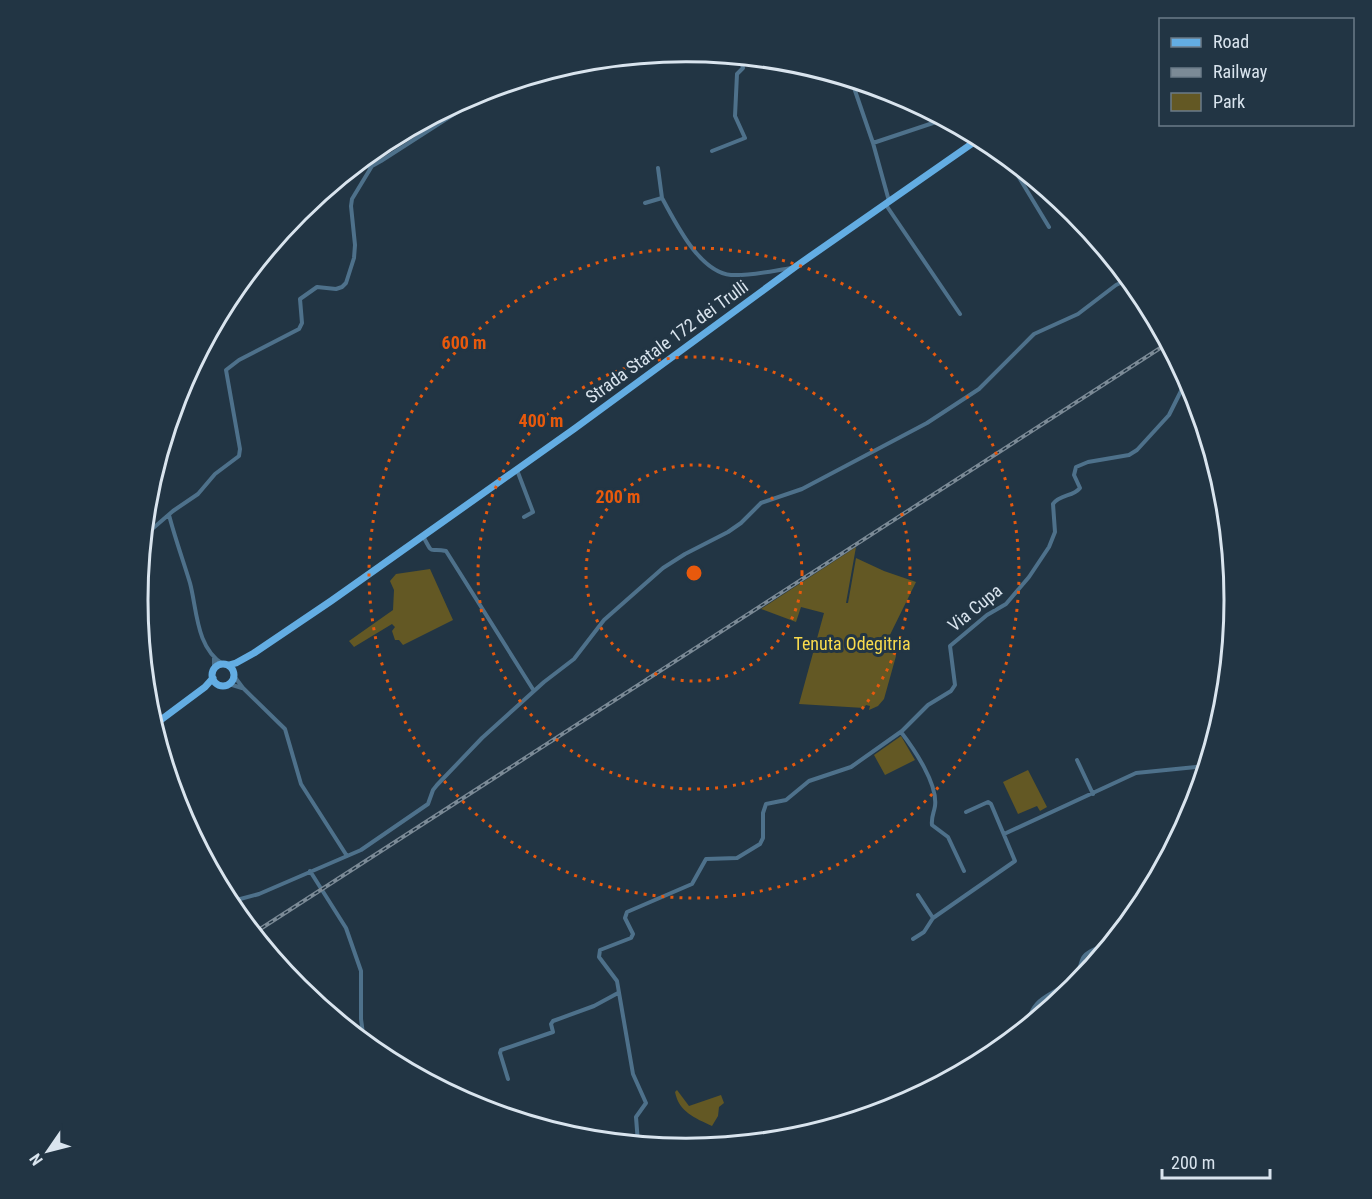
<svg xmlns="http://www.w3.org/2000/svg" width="1372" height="1199" font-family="'Roboto Condensed',sans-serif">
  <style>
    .green { fill: #635824 }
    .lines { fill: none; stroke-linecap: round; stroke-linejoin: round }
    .minor { stroke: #4e718b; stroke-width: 4 }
    .tertiary { stroke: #4e718b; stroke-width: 5 }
    .primary { stroke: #63ade3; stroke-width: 7 }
    .rail-casing { stroke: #7b8a96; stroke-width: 4 }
    .rail { stroke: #223544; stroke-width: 1.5; stroke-dasharray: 4.5; stroke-linecap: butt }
    .ring { fill: none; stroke: #e8590c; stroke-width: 3; stroke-dasharray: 3 6 }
    .labels { text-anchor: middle; stroke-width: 6; stroke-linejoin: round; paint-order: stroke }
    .street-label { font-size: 18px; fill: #d9e4ee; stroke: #223544 }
    .park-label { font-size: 18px; fill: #f9db4d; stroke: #223544 }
    .rim { fill: none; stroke: #d9e4ee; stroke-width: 3 }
    .centre { fill: #e8590c; stroke: #223544; stroke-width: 3 }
    .ring-label { font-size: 18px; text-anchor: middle; font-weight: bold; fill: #e8590c; stroke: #223544; stroke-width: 6; stroke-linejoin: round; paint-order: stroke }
  </style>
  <rect width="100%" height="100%" fill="#223544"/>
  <path class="green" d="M856,547l-10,56h2l8,-45 28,13 32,11 -33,67v3l12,1 1,3 -12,43 -6,7 -9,4 1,-4 -4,-1 -2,3 -65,-4 25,-91 -23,-6 -5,15 -35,-13z
    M430,569l23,51 -50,25 -4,-5h-4l-3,-9 3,-4 -3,-3 -38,23 -5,-6 44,-31 1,-20 -4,-9 6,-7z
    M901,736l14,24 -30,15 -11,-20z
    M1028,770l19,37 -7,4 -3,-5 -19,8 -15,-32z
    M677,1090l12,16 32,-11 3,8 -5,4 -1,9 -6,10c-17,-8 -33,-14 -37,-34z"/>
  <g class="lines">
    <path class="minor" d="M851,79l22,64 16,58
      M873,143l72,-24
      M712,151l33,-13 -10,-22 2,-42 6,-6 -3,-12
      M1006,156l43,71
      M352,167l20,-1 9,-5 115,-74
      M658,168l4,30
      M645,203l17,-5c14,25 37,74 69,77 20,1 41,-4 60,-7
      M886,205l74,109
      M517,470l16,42 -9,5
      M169,515c6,23 14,45 21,68 7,26 6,65 33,81
      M144,536l29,-25 25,-17 17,-20 24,-18 1,-7 -14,-79 13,-10 60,-31 3,-6 -2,-24 17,-12 19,2 6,-2 4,-4 8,-25 1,-13 -4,-39 1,-7 20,-33
      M423,536c11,21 5,11 23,15l88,140
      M214,658v10
      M234,676l9,12 42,41 16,55 46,72
      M229,684l13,4
      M901,732c13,17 37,52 34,74 -1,7 -4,11 -3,19l16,12 16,34
      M1077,760l16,34
      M1004,834l132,-61 70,-7
      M310,871l36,57 15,43v48l3,22
      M918,895l15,23
      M229,902l30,-8 102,-44 67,-46 5,-14 4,-5 45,-47 62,-56 30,-23 30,-39 59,-52 22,-14 43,-22 13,-9 20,-20 41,-14 125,-66 52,-34 55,-55 44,-20 38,-29 13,-6
      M913,939l11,-7 9,-14 82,-57 -24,-57 -3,-2 -22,10
      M1026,1027c9,-35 25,-28 47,-49 8,-7 6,-12 10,-20 4,-8 21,-12 28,-16
      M508,1079l-8,-26 1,-3 52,-18 -2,-8 2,-3 41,-15 24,-13
      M638,1143l-2,-26 10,-14 -13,-29 -16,-93 -18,-24 1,-7 31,-12 2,-4 -8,-16 2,-6 65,-28 14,-25 31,-1 23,-14 3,-6v-25l3,-9 20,-4 23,-19 42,-14 51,-36 26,-26 23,-14 4,-6 -5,-39 37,-31 19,-11 23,-27 20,-30 6,-15 -2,-28c7,-10 20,-7 27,-16l-6,-13 2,-8 12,-5 41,-7 8,-5 32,-35 18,-36"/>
    <path class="tertiary" d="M1233,612v-23
      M1225,701l1,-13"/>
    <path class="primary" d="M212 675a11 11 0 1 1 22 0a11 11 0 1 1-22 0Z
      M229,665l7,-2 18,-10 77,-52 243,-172 221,-162 185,-129
      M154,725l51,-38 8,-9"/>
    <g class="rail-casing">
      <path id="rail" d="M254,933l914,-590"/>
    </g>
    <use href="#rail" class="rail"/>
  </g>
  <g class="ring">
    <circle cx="694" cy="573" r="108"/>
    <circle cx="694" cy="573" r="216"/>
    <circle cx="694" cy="573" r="325"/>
  </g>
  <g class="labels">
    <g class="street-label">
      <text transform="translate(667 342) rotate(-36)" y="6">Strada Statale 172 dei Trulli</text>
      <text transform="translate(975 608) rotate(-39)" y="6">Via Cupa</text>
    </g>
    <g class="park-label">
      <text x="852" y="650">Tenuta Odegitria</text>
    </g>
  </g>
  <path d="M0 0H1372V1199H0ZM148 600a538 538 0 1 1 1076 0a538 538 0 1 1-1076 0Z" fill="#223544" fill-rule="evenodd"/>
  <path class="rim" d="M148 600a538 538 0 1 1 1076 0a538 538 0 1 1-1076 0Z"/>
  <circle cx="694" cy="573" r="9" class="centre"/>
  <g class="ring-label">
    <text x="464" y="349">600 m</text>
    <text x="541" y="427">400 m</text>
    <text x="618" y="503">200 m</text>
  </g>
  <rect x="1159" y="18" width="195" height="108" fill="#223544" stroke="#6b7b88" stroke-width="1.5"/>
  <rect x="1171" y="38" width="30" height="9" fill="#63ade3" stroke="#6b7b88" stroke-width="1.5"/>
  <text x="1213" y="48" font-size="18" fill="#d9e4ee">Road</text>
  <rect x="1171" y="68" width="30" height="9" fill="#7b8a96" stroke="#6b7b88" stroke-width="1.5"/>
  <text x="1213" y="78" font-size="18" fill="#d9e4ee">Railway</text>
  <rect x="1171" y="93" width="30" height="18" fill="#635824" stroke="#6b7b88" stroke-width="1.5"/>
  <text x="1213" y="108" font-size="18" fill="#d9e4ee">Park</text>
  <g transform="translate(48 1151) rotate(235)" stroke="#223544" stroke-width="4.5" paint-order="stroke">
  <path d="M0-4.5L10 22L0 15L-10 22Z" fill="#d9e4ee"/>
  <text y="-9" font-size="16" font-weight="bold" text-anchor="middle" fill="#d9e4ee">N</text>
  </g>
  <path d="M1162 1169v9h108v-9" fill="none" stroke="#d9e4ee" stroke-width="3"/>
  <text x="1171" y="1169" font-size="18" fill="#d9e4ee" stroke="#223544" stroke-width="4.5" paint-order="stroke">200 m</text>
</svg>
